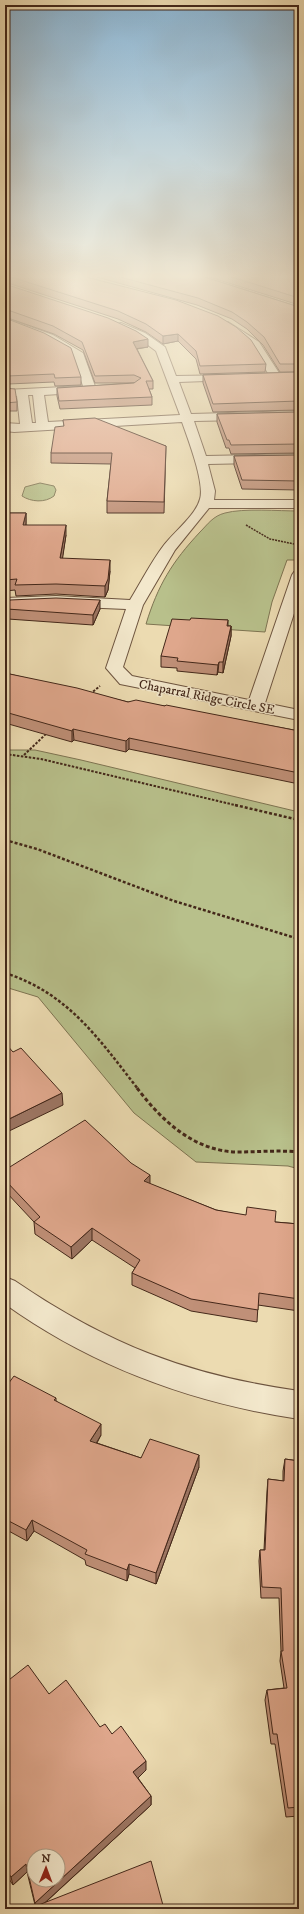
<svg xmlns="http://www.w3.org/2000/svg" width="304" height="1914" font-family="'IM FELL DW Pica',serif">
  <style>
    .green { fill: #b8c08b; stroke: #7e7452 }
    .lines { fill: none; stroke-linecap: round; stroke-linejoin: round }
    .minor-casing { stroke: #6d543f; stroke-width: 2 }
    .path-far3 { stroke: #432719; stroke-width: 1.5; stroke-dasharray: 2 1; stroke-linecap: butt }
    .path-far2 { stroke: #432719; stroke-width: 2; stroke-dasharray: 2.5 1.5; stroke-linecap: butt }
    .path-far1 { stroke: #432719; stroke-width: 2.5; stroke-dasharray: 3 2; stroke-linecap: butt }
    .path { stroke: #432719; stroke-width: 3; stroke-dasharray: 4 2.5; stroke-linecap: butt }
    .minor { fill: #f3e8cc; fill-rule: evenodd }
    .wall { fill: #c09078; stroke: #432719 }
    .shaded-wall { fill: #9c7562; stroke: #432719 }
    .building { fill: #dfa78c; stroke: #432719; fill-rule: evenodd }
    .labels { text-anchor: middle; stroke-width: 3; stroke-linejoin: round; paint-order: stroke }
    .far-street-label { font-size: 13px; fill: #432719; stroke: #f3e8cc }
  </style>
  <rect width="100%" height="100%" fill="#ecdbb1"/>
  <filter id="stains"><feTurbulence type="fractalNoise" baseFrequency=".005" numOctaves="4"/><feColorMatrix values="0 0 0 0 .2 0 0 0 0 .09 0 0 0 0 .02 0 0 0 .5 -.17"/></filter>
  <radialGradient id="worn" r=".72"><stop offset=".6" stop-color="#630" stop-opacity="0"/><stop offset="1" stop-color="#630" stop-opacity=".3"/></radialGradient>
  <path class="green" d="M40,483l14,3 2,4 -2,6c-9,7 -23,6 -32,0l3,-9z
    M299,511v49h-12l-15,42 -7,30 -119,-8c12,-39 26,-62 54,-92 8,-8 13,-16 25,-19 18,-5 54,-2 74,-2z
    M5,750h30l46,10 218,52v357l-11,-3 -92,-4 -62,-49 -96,-116 -33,-10z"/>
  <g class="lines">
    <g class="minor-casing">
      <path id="minor" d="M5,318l48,17 30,18 13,36 -6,3 -46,3 4,27 132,-7 -24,-64 -19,-14 -20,-9 -1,-2 1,-2 4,-1 24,10 20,14 11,29 61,-1 2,2 -6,3 -54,2 12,32 108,-3v8l-105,2 12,35 93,-2v8l-91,2 7,27 -1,9h85v8h-90l-34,42 -32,55 -20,62 9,9 117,24 43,-125 2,-3 5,-1v27l-34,105 34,7v10l-179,-36 -14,-16 20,-59 -70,-3 -51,2v-10l51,-2 74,4c11,-18 21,-38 34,-55 10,-13 32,-30 36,-46 5,-16 -12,-60 -18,-77l-168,10 -9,-1v-8l15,1 -3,-28h-12v-6l78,-4 -10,-31 -28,-16 -40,-15zM28,395h5l3,28h-4z
        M228,322l31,20 22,34 -2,2h-8l-20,-32 -27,-19 -1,-2 1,-2z
        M5,1277l10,4c94,64 172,94 284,110v28c-107,-16 -206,-52 -294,-115z"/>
    </g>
    <path class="path-far3" d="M246,525l24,14 29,6"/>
    <path class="path-far2" d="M90,694l10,-8
      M5,754l36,5 198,47
      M24,755l24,-23"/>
    <path class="path-far1" d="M235,805l64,15
      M5,840l32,9 137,52 125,38
      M5,973c63,20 94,66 133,116"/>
    <path class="path" d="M137,1088c25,33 57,63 100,64 21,0 41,-2 62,0"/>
    <use href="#minor" class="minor"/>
  </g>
  <path class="wall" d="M5,274h75l186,90 -1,8 -65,2 -4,-15 -18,-18 -15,3 -17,-12 -28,-13 -113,-37z
    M81,274h114l104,33v65h-19l-17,-27 -16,-16 -15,-10 -35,-14 -111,-31z
    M200,274h99v31z
    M5,284l143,63 -11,2 16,32v8h-4l3,8v8l-92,4 -3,-13v-8l78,-5h-40l-12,-33 -29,-16 -49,-17z
    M5,318l76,59v8l-26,1 -1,-4 -46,2v4l9,14v9h-12z
    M299,372v38l-86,2 -10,-29v-8z
    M299,412v41l-68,1 -2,-6h-3l-9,-26v-8z
    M63,420l103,26 -2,67h-57v-12l4,-37 -60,-1v-10l13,-27z
    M299,455v35l-57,-1 -8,-24v-9z
    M5,513h21v12l40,10 -4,24 48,12 -2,19 -3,7 -49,-3 -40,2 -1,-6 -10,1z
    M7,609h93l-7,16 -85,-6z
    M190,620h38v6h3v10l-8,37 -5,-1 -1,3 -40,-4v-3l-16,-1v-11z
    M5,673l123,29 37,4 134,25v53l-170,-35 -3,3 -52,-12 -2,2 -67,-19z
    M5,1170l145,14 66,26 59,12 24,2v87l-41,-6 -1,17 -66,-11 -59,-26v-12l3,-5 -43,-28 -20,19 -37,-25 -1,-12 -29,-31z
    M5,1388l51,10v3l45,34 -4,8 44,15 58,9 -43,117 -27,-10 -2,7 -41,-16 -1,-5 -51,-29 -7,10 -22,-12z
    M285,1459l14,2v355l-13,1 -11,-73h-4l-6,-44 2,-10 17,-2 -4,-27 1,-10 -2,-53h-18l-2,-37 1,-11h4l3,-59 1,-12 15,2v-10z
    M5,1683l44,11 51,33 12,7 34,36 -8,8 13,18v9l-105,97 118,7h-128l-9,-37 -14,13 -8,-12z
    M299,1894v12l-1,-6z"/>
  <path class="shaded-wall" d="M178,334v7l-15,3v-8z
    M148,339v8l-14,2 -1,-7z
    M8,380v8l-3,1v-8z
    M26,513v10l-2,12 -1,-10z
    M66,525v10l-5,34 -1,-11z
    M110,560v11l-2,19 -3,7v-11z
    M100,600v9l-7,16v-10z
    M231,626v10l-8,37v-11z
    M219,662l-1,10 -1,3 1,-10z
    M73,729l1,11 -2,2v-11z
    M129,738v11l-3,3v-11z
    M62,1093l1,12 -58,28v-12z
    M150,1175v13l-6,-7z
    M92,1228v12l-20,19 -1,-12z
    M101,1424v11l-10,17 -1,-11z
    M199,1455v12l-43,117v-11z
    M32,1520l2,11 -7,10 -1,-11z
    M129,1564v10l-2,7v-11z
    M146,1761v9l-12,12 -1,-10z
    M151,1796v9l-113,104h-2l-1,-6z
    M26,1864l1,8 -14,13 -2,-8z"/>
  <path class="building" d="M5,274h75l10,4 86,22 42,16 18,11 15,13 15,24 -66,2 -4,-15 -18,-17 -15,2 -17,-12 -28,-13 -113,-36z
    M109,274h86l104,33v57h-19l-16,-27 -17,-15 -15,-10 -34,-14z
    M222,274h77v24z
    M5,284l103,34 28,13 12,8 -15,3 20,39h-7l6,16 -93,4 -2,-13 77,-5 7,-5 -7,-3 -39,1 -13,-34 -29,-16 -48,-17z
    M5,318l39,15 27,15 10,29 -26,1 -1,-4 -47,2 1,4 -3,1z
    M299,372v29l-86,3 -10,-29z
    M5,388l10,1 2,13 -12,1z
    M299,412v32l-68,1 -2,-5h-2l-10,-26z
    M95,418l71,28 -2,56 -57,-1 5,-48h-61l4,-26 9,-1 -1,-6z
    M299,455v26l-57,-1 -8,-24z
    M5,513h21l-3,12h43l-6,33 50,2 -2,19 -3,7 -49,-2 -41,1 2,-6 -12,1z
    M56,598l44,2 -7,15 -86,-6 3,-9z
    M191,618l37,2 -1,6h4l-8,36h-4l-1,3 -41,-4 1,-3 -17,-2 11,-37 18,1z
    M5,673l72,15 51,14 8,-2 29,6 1,-1 133,26v42l-170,-35 -3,3 -53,-12 -1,2 -67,-19z
    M5,1043l8,9 8,-4 41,45 -57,28z
    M85,1120l46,43 19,12 -6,6 72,29 30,5 1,-8 29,4 -1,11 24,2v75l-40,-6 -1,17 -67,-11 -59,-26 8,-13 -48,-32 -21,19 -37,-25 6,-5 -35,-37v-10z
    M14,1376l42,22 -2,2 47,24 -11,17 51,17 9,-19 49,16 -43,118 -27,-9 -2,6 -42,-16 2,-4 -55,-30 -6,10 -21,-11v-131z
    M285,1459l14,2v346l-11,1 -11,-74h-4l-6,-44 20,-2 -6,-37h2l-2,-63 -19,-1 -2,-37h5l3,-71 16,2z
    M28,1665l21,29 17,-14 34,47 5,-3 7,10 9,-8 25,35 -13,11 18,24 -116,107 -9,-39 -15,13 -6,-9v-185zM34,1856h24v24h-24z
    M151,1861l13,48h-128v-3z"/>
  <linearGradient id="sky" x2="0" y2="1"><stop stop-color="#8bb6d5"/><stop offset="0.51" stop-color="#f6efdc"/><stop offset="1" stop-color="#f6efdc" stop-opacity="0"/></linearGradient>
  <rect width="304" height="542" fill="url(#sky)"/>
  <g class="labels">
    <g class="far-street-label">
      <text transform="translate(207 696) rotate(11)" y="5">Chaparral Ridge Circle SE</text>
    </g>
  </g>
  <rect width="304" height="1914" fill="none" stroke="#ecdbb1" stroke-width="20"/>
  <rect x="6" y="6" width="292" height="1902" fill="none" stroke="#432719" stroke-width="2"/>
  <rect x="10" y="10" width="284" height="1894" fill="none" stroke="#432719"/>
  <g transform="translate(46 1868) rotate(1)"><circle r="19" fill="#f3e8cc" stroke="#ad9b84"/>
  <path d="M0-3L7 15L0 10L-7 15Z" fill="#8f2418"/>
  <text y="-6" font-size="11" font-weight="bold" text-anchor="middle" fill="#432719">N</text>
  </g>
  <rect width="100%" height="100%" filter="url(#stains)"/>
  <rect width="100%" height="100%" fill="url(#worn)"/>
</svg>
